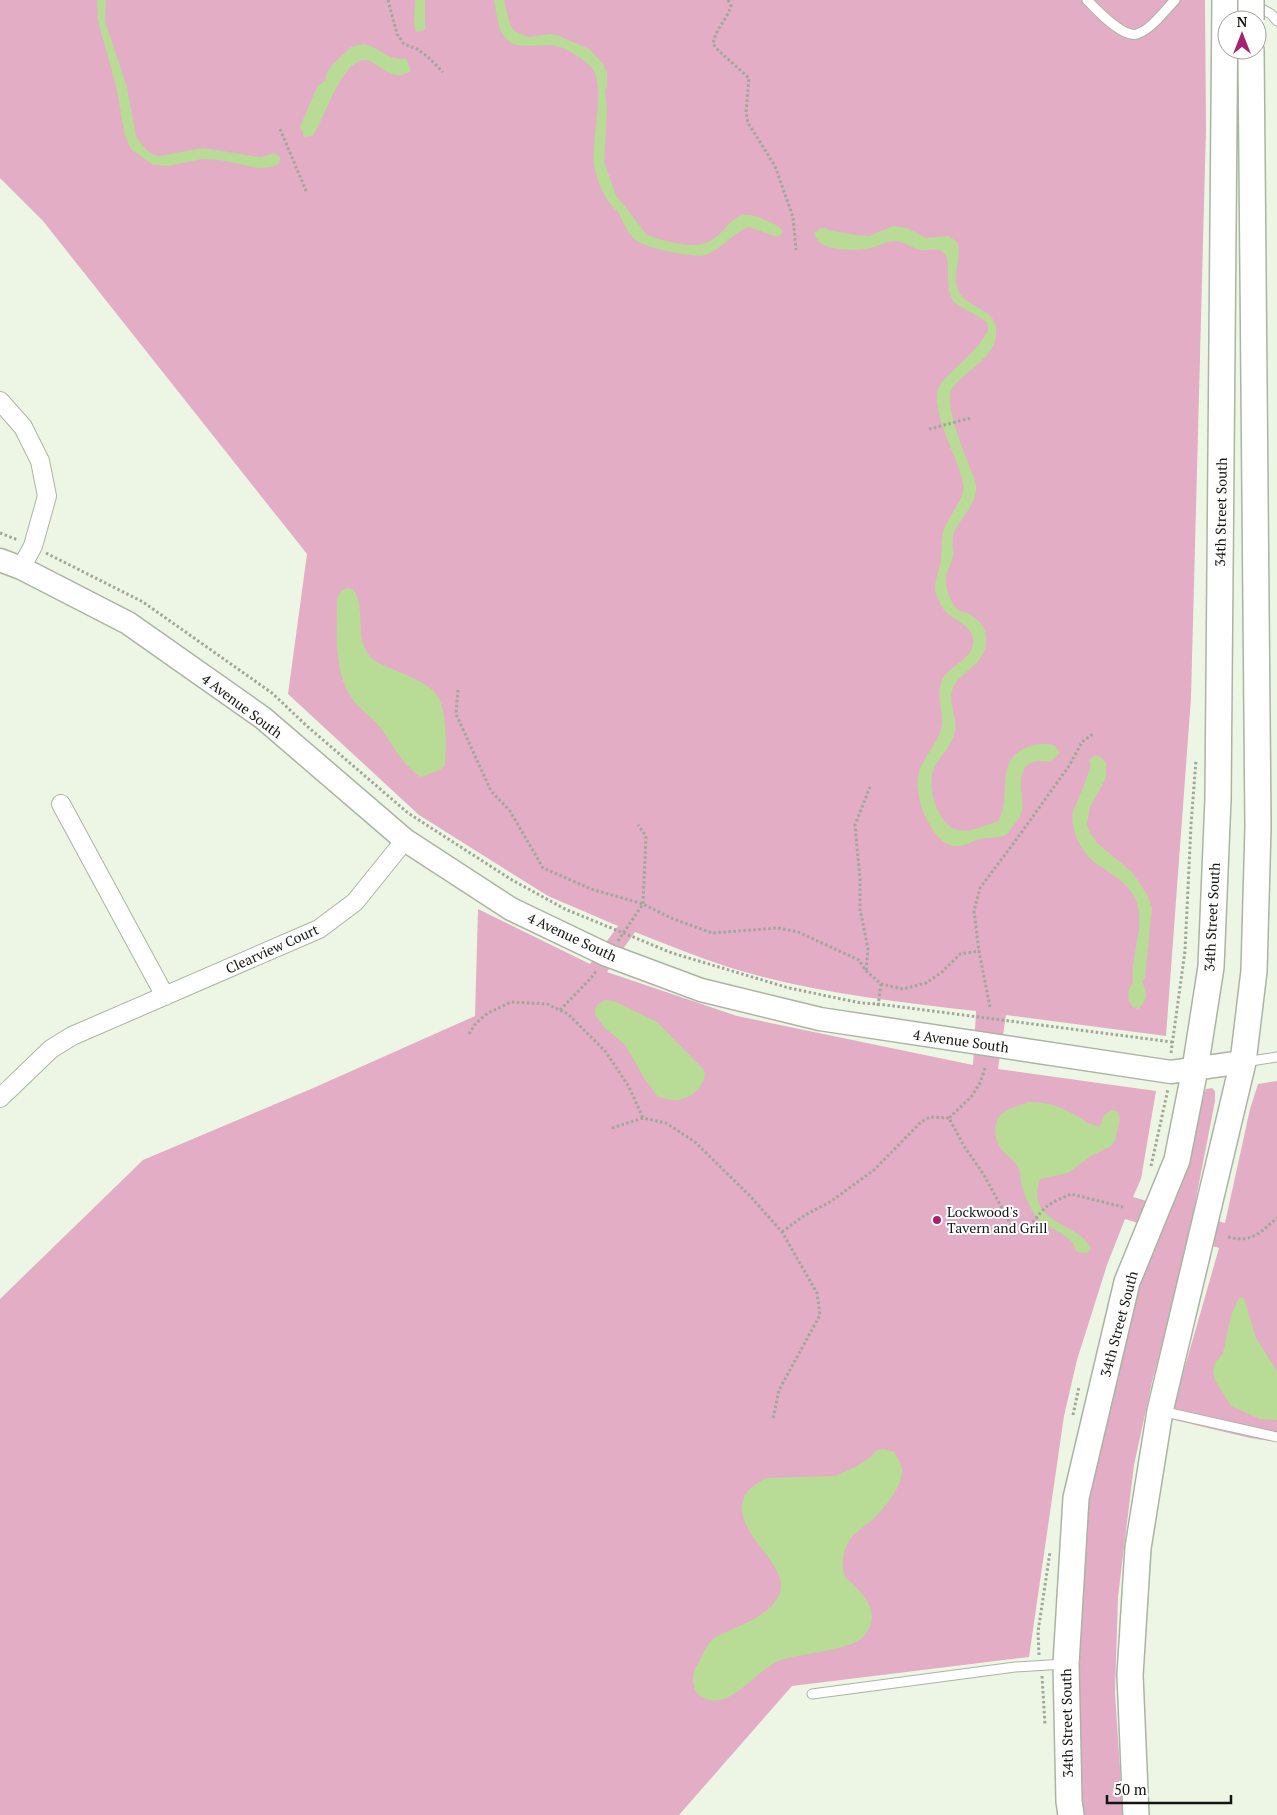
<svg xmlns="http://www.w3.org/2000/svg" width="1277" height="1815" font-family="'PT Serif',serif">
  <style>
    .green { fill: #e3adc6; fill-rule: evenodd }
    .water { fill: #b8db95 }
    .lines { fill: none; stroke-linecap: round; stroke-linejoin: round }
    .service-casing { stroke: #abb4a3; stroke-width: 11 }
    .minor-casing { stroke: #abb4a3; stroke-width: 20 }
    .tertiary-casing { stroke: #abb4a3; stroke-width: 25 }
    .secondary-casing { stroke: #abb4a3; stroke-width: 28 }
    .path { stroke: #a0a799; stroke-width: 3; stroke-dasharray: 2.5 2.5; stroke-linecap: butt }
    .service { stroke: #fff; stroke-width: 9 }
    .minor { stroke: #fff; stroke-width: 18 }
    .tertiary { stroke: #fff; stroke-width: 22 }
    .secondary { stroke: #fff; stroke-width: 25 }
    .secondary-bridge-casing { stroke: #abb4a3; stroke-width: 28; stroke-linecap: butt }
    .secondary-bridge { stroke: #fff; stroke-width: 25 }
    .poi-dot { fill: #a62371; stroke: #fff; stroke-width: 2 }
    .labels { text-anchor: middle; stroke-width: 4; stroke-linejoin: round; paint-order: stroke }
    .street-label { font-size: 14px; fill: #131610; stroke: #fff }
    .poi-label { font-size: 14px; fill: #131610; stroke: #fff; text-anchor: start }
  </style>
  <rect width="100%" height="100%" fill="#edf6e4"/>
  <path class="green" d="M0,0h1205l1,129 -15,569 -25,338 -160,-21 -8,54 158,22 -15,88 -8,18 34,10 34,-107 5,-11 6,-1 3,3v10l-22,113 32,9 25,-114 8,-25 19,-3v361l-27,-4 -80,-19 49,-171 -31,-10 -7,36 -29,108 -18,83 -16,132 -3,96 8,122h-42l-7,-135 11,-154 12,-83 27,-118 33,-96 -32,-10 -18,46 -30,95 -13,56 -35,241 -237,29 -113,129h-679v-516l143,-139 168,-71 164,-73 3,-107 112,55 28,-38 -70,-30 -129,-81 -131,-121 19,-140 -264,-333 -43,-43zM635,932c31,12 62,25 93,35 80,25 165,34 248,44l-3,54 -236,-49 -130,-44z"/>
  <path class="water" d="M97,0h9l-1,21 22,66 9,50 6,8 8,8 9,3 44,-8 50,8 8,1 13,-4 6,4 -1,7 -8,3 -12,1 -39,-8 -18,-1 -33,7 -16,-1 -22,-16 -6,-13 -9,-50 -18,-65z
    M415,0h10v30l-9,2 -2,-8z
    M494,0h10l6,25 6,7 13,5 22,-3 8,2 30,13 14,15 4,9v13l-2,5 2,19 -3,52 12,33 31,40c14,5 41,13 56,9 28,-9 26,-42 62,-24 8,4 13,4 18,12l-5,5 -30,-10c-17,7 -27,24 -46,29 -14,0 -60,-8 -69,-18 -7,-7 -10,-18 -15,-26 -4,-5 -10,-9 -12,-14 -5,-9 -10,-23 -12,-33 -3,-22 12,-81 -2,-97 -9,-10 -28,-22 -42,-23 -16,-1 -39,7 -48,-12 -5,-9 -6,-23 -8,-33z
    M365,44c15,4 24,18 41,14l5,13c-2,1 -4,2 -7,3 -10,5 -24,-7 -32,-12 -27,-15 -48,59 -59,74l-10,1v-5l-3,-5 14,-33 4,-8 8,-6v-6l6,-9 19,-18 7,-2z
    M893,226l14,2 19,10 22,-2 9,6c6,15 -6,34 1,48 11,22 41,16 38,46 -2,26 -45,41 -46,60 -1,19 12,51 19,69 2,7 7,14 7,21 2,16 -14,31 -21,44 -5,9 -1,16 -2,25 -1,8 -6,15 -7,22 -1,9 4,25 11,32 2,2 7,3 10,4 13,7 20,14 19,29 0,21 -23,28 -32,44 -8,14 4,30 1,45 -3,15 -13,23 -20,35 -10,17 2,60 23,64 11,3 29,-5 40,-9 16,-26 -7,-63 33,-75 7,-2 17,-3 24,0l5,7c-4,3 -5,7 -12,8 -8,1 -17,-2 -23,7 -10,16 2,34 -5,49 -2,3 -5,6 -7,9 -3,3 -4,7 -7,9 -9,4 -18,2 -26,4 -11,3 -18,10 -30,6 -20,-7 -36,-49 -32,-69 3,-18 21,-32 24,-51 1,-14 -5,-28 -1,-42 5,-17 30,-21 32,-40 2,-16 -17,-22 -26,-30 -5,-4 -9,-14 -11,-20 -3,-13 4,-22 5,-34 1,-9 0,-21 3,-30 5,-15 21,-28 19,-45 -3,-25 -36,-75 -23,-99 4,-7 13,-14 18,-19 12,-11 22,-22 30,-35l-1,-9 -32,-19c-13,-14 -2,-41 -11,-50 -5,-6 -15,-2 -22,-3 -9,-1 -17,-8 -25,-9 -8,-1 -18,5 -26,7 -13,3 -42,3 -52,-6 -2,-2 -4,-7 -5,-9l7,-5h4l4,2 26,5 14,1z
    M347,588l6,1c13,19 2,44 14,63 5,9 16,13 25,17 12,5 36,14 44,25 12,15 10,53 9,71l-5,5 -19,7c-19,-12 -28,-32 -41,-50 -8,-10 -19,-17 -27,-27 -17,-24 -17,-58 -16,-86 0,-10 -2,-22 10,-26z
    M1095,755l7,3 4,5v15l-16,29 -3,18 3,8 8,11 34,28 15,22 5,14 -7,70 -3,4c6,11 6,18 -4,27l-5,-2c-7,-8 -6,-16 0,-25 -3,-26 12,-53 4,-79 -6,-19 -25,-28 -40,-39 -15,-10 -28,-35 -24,-53 2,-5 5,-9 6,-14 5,-10 8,-21 12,-32l-2,-5z
    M606,1000l10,2 41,20 47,48c4,14 -12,28 -26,30 -6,1 -14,-2 -20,-3l-12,-16 -21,-36 -20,-17 -10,-13v-6l3,-5z
    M1028,1102c18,-1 34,5 49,14 7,4 12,9 21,10l3,-2 3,-9 8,-5 5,1 3,7 -5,23 -4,5 -20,10 -23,17 -28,6c-16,44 38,43 51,69l-3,5c-18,1 -9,-6 -19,-14 -9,-8 -21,-11 -30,-19 -8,-9 -14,-23 -17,-34 -2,-7 -1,-14 -4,-19 -3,-5 -6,-8 -11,-12 -12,-11 -14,-23 -9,-38l11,-8z
    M1239,1298h5l12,40 21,33v49l-17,-1 -29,-13 -16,-26 -2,-9 2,-8 8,-10 8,-38z
    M884,1449l10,3c4,6 7,11 8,17 2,16 -19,41 -30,51 -9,8 -22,15 -26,27 -3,7 -5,22 -1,29 2,3 6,6 8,8 16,16 27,32 11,52 -13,15 -64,17 -83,24 -25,8 -51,55 -81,36 -7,-5 -8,-16 -6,-24 1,-5 5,-9 7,-14 3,-6 6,-14 12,-19 3,-3 9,-5 13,-7 19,-9 41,-16 52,-35 18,-31 -52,-66 -33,-102 4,-7 13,-12 20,-17l71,-2 19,-9 13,-8 9,-9z"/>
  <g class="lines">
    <g class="service-casing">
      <path id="service" d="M1087,0c10,10 35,38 50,34 15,-5 28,-24 38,-34
        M1253,4l18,10 6,7
        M1245,1062l32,-5
        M1161,1411l116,26
        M812,1694l203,-27 50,-3"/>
    </g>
    <g class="minor-casing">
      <path id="minor" d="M0,401l23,26 17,34 7,35 -14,50 -12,22
        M61,804l104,192
        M0,1098l51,-49 21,-13 247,-107 36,-27 50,-62"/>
    </g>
    <g class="tertiary-casing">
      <path id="tertiary" d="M0,560l21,8 107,55 135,95 142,122 106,69 96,46 94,35 119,29 351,53 72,-10"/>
    </g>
    <g class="secondary-casing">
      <path id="secondary" d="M1071,1815l-2,-14 -3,-137 10,-166 51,-216 50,-122 18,-91 16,-102 7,-168 7,-799
        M1136,1815l-6,-140 8,-127 22,-137 83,-349 11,-91 4,-144 -7,-777"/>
    </g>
    <path class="path" d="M388,0l9,34 7,10 13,5 11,8 15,15
      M728,0l3,6c-5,16 -15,21 -18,38l6,7 30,27 -3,34 2,11 27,43 18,51 3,33
      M280,129l27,64
      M929,429l42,-11
      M0,533l18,7
      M46,553l97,49 129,91 36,34 100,86 104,67 53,29 107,44 117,35 72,15 17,1 294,38
      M458,690l-2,24 35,77 19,20 33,57 48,21 52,15 28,14 41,15 66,-5 20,4 61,28 6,10 16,14 22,5 23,-6 16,-11 18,-18 19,-3
      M618,941l25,-37 3,-68 -8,-11
      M866,970l2,-21 -8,-40v-31l-5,-53 15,-38
      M878,1006l3,-22
      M990,1007l-11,-56 -5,-40 6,-23 36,-48 53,-74 13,-24 12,-9
      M560,1010l31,-32 6,-8
      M469,1034l7,-11 12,-10 23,-11 36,2 21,10 38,38 23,35 14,31
      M1171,1053l14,-102 6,-126 5,-65
      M985,1068l-5,15 -8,13 -23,22 15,28 20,29 27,50c20,8 23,-7 35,-18 7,-6 17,-9 25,-13l52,13
      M612,1128l31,-10 23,5 29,19 55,54 32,36 35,61 3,22 -41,75 -6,29
      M1151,1166l17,-77
      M782,1232l23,-17 25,-13 44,-32 47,-48 9,-5 19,1
      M1228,1237c25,6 31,-4 49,-19
      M1073,1415l6,-28
      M1039,1655l-1,-23 12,-80
      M1042,1676l3,49"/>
    <use href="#service" class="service"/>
    <use href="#minor" class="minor"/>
    <use href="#tertiary" class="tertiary"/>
    <use href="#secondary" class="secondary"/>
    <g class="secondary-bridge-casing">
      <path id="secondary-bridge" d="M1251,20v-20"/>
    </g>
    <use href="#secondary-bridge" class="secondary-bridge"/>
  </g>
  <circle class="poi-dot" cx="937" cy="1220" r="5"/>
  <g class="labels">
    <g class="street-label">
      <text transform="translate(1221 512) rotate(-89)" y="5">34th Street South</text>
      <text transform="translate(242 706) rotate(37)" y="5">4 Avenue South</text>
      <text transform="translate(1212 917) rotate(-87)" y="5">34th Street South</text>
      <text transform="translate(572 937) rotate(25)" y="5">4 Avenue South</text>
      <text transform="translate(272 949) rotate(-24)" y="5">Clearview Court</text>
      <text transform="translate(961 1041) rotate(8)" y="5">4 Avenue South</text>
      <text transform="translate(1119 1324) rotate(-75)" y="5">34th Street South</text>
      <text transform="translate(1067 1723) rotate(-91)" y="5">34th Street South</text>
    </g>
    <g class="poi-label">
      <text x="947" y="1217">Lockwood's<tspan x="947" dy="16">Tavern and Grill</tspan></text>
    </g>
  </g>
  <g transform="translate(1242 35)"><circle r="24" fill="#ffffff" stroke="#a1a29f"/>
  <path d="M0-4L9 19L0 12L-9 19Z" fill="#a62371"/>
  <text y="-8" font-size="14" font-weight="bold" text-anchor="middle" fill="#131610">N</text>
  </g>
  <path d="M1107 1795v8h124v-8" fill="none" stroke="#131610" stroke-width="2.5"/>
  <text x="1114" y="1795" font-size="15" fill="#131610" stroke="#ffffff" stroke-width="4" paint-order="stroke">50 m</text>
</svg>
